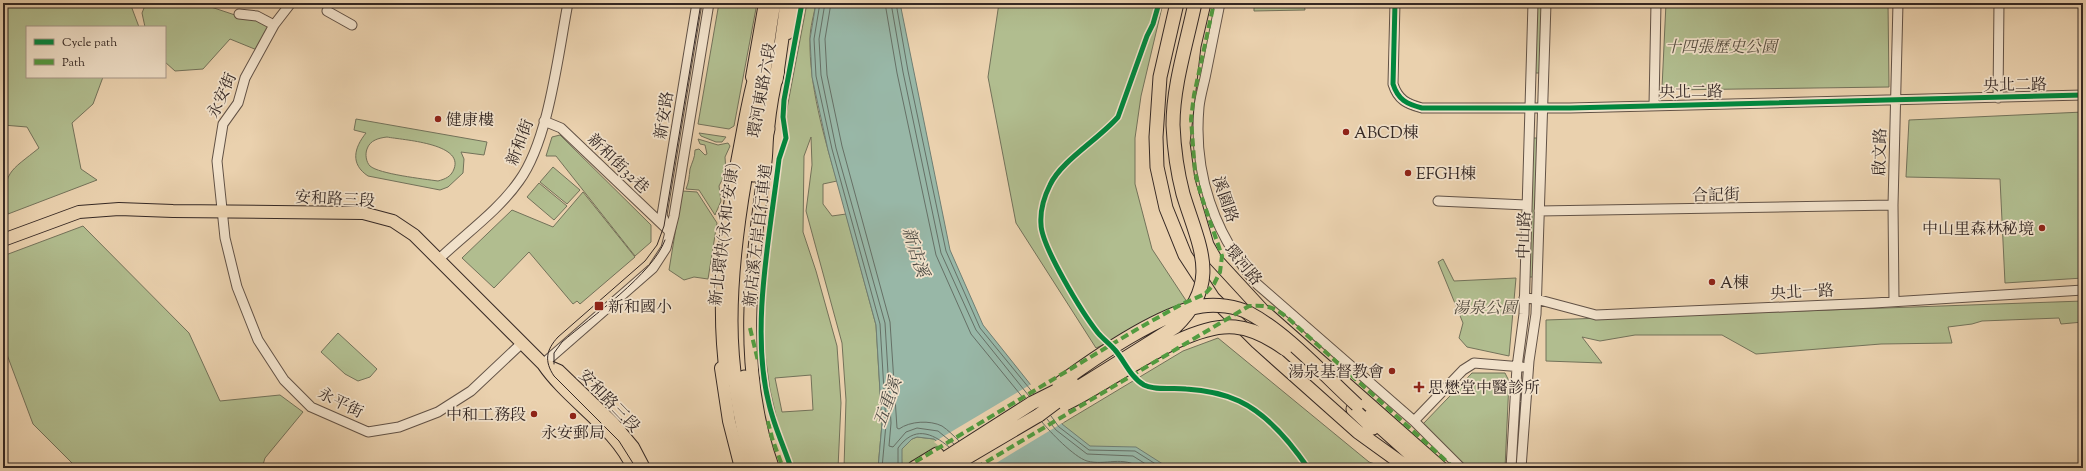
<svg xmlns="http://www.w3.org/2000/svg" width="2086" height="471" font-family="'Sorts Mill Goudy','Noto Serif TC',serif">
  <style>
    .green { fill: #b1bd8f; stroke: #73725a; fill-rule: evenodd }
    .water { fill: #98b7a7; stroke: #707e73 }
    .pier { fill: #ead1ae }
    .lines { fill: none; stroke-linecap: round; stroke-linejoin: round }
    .shore { stroke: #667066; stroke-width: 1 }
    .minor-casing { stroke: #625246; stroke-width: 11 }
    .major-casing { stroke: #352824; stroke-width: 14 }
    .highway-casing { stroke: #352824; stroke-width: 15 }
    .minor { stroke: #f1e1ca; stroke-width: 9 }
    .major { stroke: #ead1ae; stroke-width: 12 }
    .highway { stroke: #ead1ae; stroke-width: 13 }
    .tram { stroke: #352824; stroke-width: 1 }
    .highway-bridge-casing { stroke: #352824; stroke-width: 15; stroke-linecap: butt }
    .highway-bridge { stroke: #ead1ae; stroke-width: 13 }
    .quiet { stroke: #519c40; stroke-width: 4; stroke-dasharray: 8 4; stroke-linecap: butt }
    .cycleway-casing { stroke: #f1e1ca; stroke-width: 8 }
    .cycleway { stroke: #00873e; stroke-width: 5 }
    .poi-dot { fill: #8f2418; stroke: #f1e1ca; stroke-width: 1.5 }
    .labels { text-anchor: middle; stroke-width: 3.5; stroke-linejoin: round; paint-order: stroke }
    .park-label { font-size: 16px; font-style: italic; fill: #544d3f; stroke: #f1e1ca }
    .street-label { font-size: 16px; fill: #352824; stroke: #f1e1ca }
    .poi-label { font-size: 16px; fill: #352824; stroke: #f1e1ca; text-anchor: start }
    .water-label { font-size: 17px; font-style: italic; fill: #4e4c45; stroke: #f1e1ca }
  </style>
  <rect width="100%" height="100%" fill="#ead1ae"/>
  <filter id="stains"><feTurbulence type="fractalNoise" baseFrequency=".005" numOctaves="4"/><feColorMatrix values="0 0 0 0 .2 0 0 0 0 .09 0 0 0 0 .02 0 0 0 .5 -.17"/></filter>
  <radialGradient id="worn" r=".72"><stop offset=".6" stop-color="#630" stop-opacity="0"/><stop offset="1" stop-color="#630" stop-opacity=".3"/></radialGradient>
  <path class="green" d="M3,3h127l9,24h-112v50h76l-10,27 -21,19 9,46 16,11 -89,34c-8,-42 3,-43 31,-66l-12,-21 -24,-2z
    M146,3h62l3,4 27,9h14l18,11 -13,23 -27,-11 -27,30 -28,2 -10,-9v-35h-20l-3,-14z
    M719,3h38l-23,123 -5,3 -31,-5z
    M807,3h9c-2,12 -6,24 -6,36 -1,46 14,98 27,142l-14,3v20l9,12 14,-2 30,111 6,99 -4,44h-34l2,-68 -4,-57 -36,-132 6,-46 -1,-28 -7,19 -1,76 13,39 21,75 4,57 -3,65h-46l-12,-35 -10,-43 -5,-36 -1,-47 16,-149 8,-24 -2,-20zM811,375l2,35 -31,2 -7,-34z
    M999,3h164l-22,93 -6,42v46l17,65 37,56 -93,43 -80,-125 -28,-146z
    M1254,3h50l1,7 -51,1z
    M1537,3h6l-2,70h-6z
    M1666,3h222l1,84 -222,3 -5,-2z
    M2083,112v166l-78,5 -5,-104 -94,-2 3,-57z
    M356,119l131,23 -3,13 -23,-3 3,7 -1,14 -15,14 -8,3 -72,-14c-18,-12 -14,-28 -2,-43l-12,-3zM387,137c15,3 77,6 67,32 -3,8 -9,10 -16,12 -14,-2 -59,-7 -68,-15 -4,-4 -5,-12 -3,-17 3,-9 12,-11 20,-12z
    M699,133l27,4 -4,5h-6l-15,-6z
    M560,135l91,90v17l-16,14 -79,-100h-10l6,-19z
    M1533,138h6l-5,139h-6z
    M698,139l20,6 10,-2 2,3 -5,11 1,15 -7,14 2,15 -6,14 -16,-25 -13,-1c3,-7 3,-12 4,-20 2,-7 5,-11 5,-19l4,-1 6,6 2,-1 -2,-9 -5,-1z
    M553,167l27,23 -13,14 -27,-22z
    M539,183l28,23 -13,14 -27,-23z
    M682,191l15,1 20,31 -9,56 -14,-2 -10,3 -15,-10z
    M583,192l52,65 -55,47 -3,-3 -4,3 -44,-52 -35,36 -32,-30 50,-48 41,17z
    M83,226l106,107 31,68 60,-6 23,17 -38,46 -3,10h-185l-44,-44 -27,-72 -3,-96z
    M1443,259l11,22 62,-3 -7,78 -42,-9 -8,-9 4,-15 -25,-61z
    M2083,301v21l-22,2 -2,-6 -77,3 -10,3 -24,3 4,16 -71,1 -125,10 -34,-19h-87l-35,6 -18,-4 20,26 -56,-2v-41z
    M338,333l39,36 -7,8 -12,4 -13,-7 -24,-22z
    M1218,338l151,124 18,6h-399l195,-117z
    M1472,373h33l4,8 -4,87h-37l-45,-44z
    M917,437l17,2 35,29h-67l-1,-19 11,-10z"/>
  <path class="water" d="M816,3h84l50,247 33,75 79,99 28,22 46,1 33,21h-200l-35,-29 -17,-2 -5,2 -10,10v19h-24l4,-44 -6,-99 -48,-175 -16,-73 -2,-38z"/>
  <path class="pier" d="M1033,383l31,39 -76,46h-22l-32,-26z"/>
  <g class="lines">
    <path class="shore" d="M820,3l-6,36 2,37 16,73 48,175 6,100 -4,44
      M825,3l-6,36 2,36 15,73 49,175 6,100 -2,23 4,1 13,-15 11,-4 21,3 16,13
      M831,3l-6,36 2,36 15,71 48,176 7,106 2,1c11,-8 31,-9 43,-3 6,4 12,10 17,15
      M885,3l12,70 39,182 35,79 53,65
      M891,3l12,69 38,181 35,77 53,66
      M896,3l12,68 38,180 34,77 54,66
      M1051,416l8,11 30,23 46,1 27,17
      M1047,419l9,11 31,24 46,2 19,12
      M1042,422c8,10 32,35 45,39 19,5 35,-6 54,7
      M898,468v-20c16,-22 33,-16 51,-1"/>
    <g class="minor-casing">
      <path id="minor" d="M291,3l-17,22 -29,53 -7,25 -15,21 -6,37 8,77 12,49 21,53 26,40 27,27 57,25 31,-5 39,-15 33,-21 51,-48
        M1220,3c-5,25 -10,50 -15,75 -2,9 -5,19 -6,29 -6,66 15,127 58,177l157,137 47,47
        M1395,3l-2,81c5,16 14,20 29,24h148l513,-13
        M327,11l25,14
        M239,14l18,2 17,9
        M1998,98l1,-95
        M1654,105l2,-102
        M544,121l17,7 107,102
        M1438,201l89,4
        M1539,211l354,-6
        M669,232l-7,-17 35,-212
        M439,259c26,-25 59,-48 80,-78 30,-41 39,-127 49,-178
        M1524,298l12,1 60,16 278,-12 209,-13
        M1894,301l-1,-96 5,-202
        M543,364l110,-96 13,-20 8,-32 35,-213
        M1414,421l49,-51 11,-7 48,4
        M1511,468l6,-101 7,-53 9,-311
        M1521,468l8,-107 7,-47 10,-311"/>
    </g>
    <g class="major-casing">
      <path id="major" d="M788,33l7,-30
        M752,77l13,-74
        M3,240l76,-28 40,-3 54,2 190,2 30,8 21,14 129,129c25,37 72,63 90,104
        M543,364l16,7 54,52 20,24 11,21
        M721,368l8,53 12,47
        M773,468c-36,-99 -22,-201 -8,-303 2,-12 1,-24 3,-36 2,-19 5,-39 10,-57"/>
    </g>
    <g class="highway-casing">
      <path id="highway" d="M1177,3l-17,74 -4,60 1,30 9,41 19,47 28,43 44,44 101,90 50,36
        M1204,3l-10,43 -11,97 5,37 19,65 8,14 47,51 179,158
        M776,80l11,-77
        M754,175l14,-46
        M744,377l12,59 11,32
        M727,378c-11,-79 -1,-157 14,-234 5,-26 9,-52 17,-77
        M1353,409l20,19
        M1369,417l57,51
        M753,468c-13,-47 -22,-98 -22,-147 0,-47 6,-95 14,-142 3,-22 9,-43 13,-65 6,-37 9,-74 16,-111
        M914,468l23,-14
        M930,468l102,-65
        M949,468l90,-53"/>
    </g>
    <use href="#minor" class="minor"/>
    <use href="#major" class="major"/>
    <use href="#highway" class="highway"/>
    <path class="tram" d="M554,364v-11l8,-11c29,-25 91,-68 103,-102
      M636,468l-17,-27 -65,-65c-10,-15 -8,-26 4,-39l87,-76 12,-16 7,-19 37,-223"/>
    <g class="highway-bridge-casing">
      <path id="highway-bridge" d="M1059,384c34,-25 102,-72 143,-78 14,-2 34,0 47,7 38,20 76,63 108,92
        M1032,403l40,-20
        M1065,404c46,-21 121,-82 170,-77 19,2 35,11 50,22
        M1039,415l24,-18 112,-70c47,-45 24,-80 8,-133 -6,-23 -9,-46 -10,-69 0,-40 14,-83 22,-122"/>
    </g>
    <use href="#highway-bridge" class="highway-bridge"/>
    <path class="quiet" d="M750,328l8,33
      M768,421l4,17 11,30
      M905,468l234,-140 43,-24 23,-10 9,-10 6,-12 2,-16 -21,-61 -6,-23 -4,-53 3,-24 20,-92
      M976,468l273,-162c20,-1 25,1 40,13l165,149"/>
    <g class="cycleway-casing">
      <path id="cycleway" d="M1159,3l-6,21 -6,12 -29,81c-19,22 -57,44 -68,68 -6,12 -10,26 -9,39 0,22 42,90 57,109 5,6 12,11 17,17 9,10 16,28 29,35 12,6 29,2 42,4 16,1 38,5 53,12 28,13 52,42 69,67
        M1395,3l-2,81c5,16 14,20 29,24h148l513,-13
        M791,468c-7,-21 -17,-42 -22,-64 -19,-74 1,-169 10,-245l7,-21 -3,-21 1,-17 18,-97"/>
    </g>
    <use href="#cycleway" class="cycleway"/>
  </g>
  <g class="poi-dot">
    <circle cx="438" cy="119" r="4"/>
    <circle cx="1346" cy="132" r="4"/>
    <circle cx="1408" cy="173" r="4"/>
    <circle cx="2042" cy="228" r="4"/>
    <circle cx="1712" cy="282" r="4"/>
    <rect x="594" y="301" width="10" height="10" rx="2"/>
    <circle cx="1392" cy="371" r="4"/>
    <path d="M1417 381h4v4h4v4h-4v4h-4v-4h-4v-4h4z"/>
    <circle cx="534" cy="414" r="4"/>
    <circle cx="573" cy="416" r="4"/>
  </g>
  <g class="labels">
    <g class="park-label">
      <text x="1721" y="52">十四張歷史公園</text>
      <text x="1485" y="313">湯泉公園</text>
    </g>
    <g class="street-label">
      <text transform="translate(2015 84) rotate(-1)" y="6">央北二路</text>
      <text transform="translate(761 90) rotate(-80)" y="6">環河東路六段</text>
      <text transform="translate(1691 91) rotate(-1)" y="6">央北二路</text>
      <text transform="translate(221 95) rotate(-66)" y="6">永安街</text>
      <text transform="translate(663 115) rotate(-81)" y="6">新安路</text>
      <text transform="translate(519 142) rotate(-69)" y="6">新和街</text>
      <text transform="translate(1879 152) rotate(-89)" y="6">啟文路</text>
      <text transform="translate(619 163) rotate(44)" y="6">新和街32巷</text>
      <text transform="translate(1716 194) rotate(-1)" y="6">合記街</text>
      <text transform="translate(335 198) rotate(3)" y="6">安和路三段</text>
      <text transform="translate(1226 199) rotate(71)" y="6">溪園路</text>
      <text transform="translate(723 234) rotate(-83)" y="6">新北環快(永和-安康)</text>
      <text transform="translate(757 235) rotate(-83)" y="6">新店溪左岸自行車道</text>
      <text transform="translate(1523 235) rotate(-88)" y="6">中山路</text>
      <text transform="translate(1244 264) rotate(50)" y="6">環河路</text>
      <text transform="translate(1802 291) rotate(-3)" y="6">央北一路</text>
      <text transform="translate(610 400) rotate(46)" y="6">安和路三段</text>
      <text transform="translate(341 402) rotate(26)" y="6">永平街</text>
    </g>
    <g class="poi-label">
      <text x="446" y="125">健康樓</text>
      <text x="1354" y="138">ABCD棟</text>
      <text x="1416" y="179">EFGH棟</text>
      <text x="2034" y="234" text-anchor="end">中山里森林秘境</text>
      <text x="1720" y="288">A棟</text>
      <text x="608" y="312">新和國小</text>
      <text x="1384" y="377" text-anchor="end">湯泉基督教會</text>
      <text x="1428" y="393">思懋堂中醫診所</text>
      <text x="526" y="420" text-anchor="end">中和工務段</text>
      <text x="573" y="438" text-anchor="middle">永安郵局</text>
    </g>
    <g class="water-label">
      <text transform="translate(916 252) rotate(72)" y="6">新店溪</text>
      <text transform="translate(887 402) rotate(-70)" y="6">五重溪</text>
    </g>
  </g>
  <rect width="2086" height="471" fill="none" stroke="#ead1ae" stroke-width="16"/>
  <rect x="4" y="4" width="2078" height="463" fill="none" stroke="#352824" stroke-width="2"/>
  <rect x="8" y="8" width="2070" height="455" fill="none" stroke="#352824"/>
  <rect x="26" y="26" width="140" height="52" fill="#f1e1ca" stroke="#a69788"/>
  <rect x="34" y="39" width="20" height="6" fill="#00873e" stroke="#a69788"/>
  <text x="62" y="46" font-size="12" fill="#352824">Cycle path</text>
  <rect x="34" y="59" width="20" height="6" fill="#519c40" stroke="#a69788"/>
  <text x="62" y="66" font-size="12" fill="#352824">Path</text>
  <rect width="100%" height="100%" filter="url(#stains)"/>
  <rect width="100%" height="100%" fill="url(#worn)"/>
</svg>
